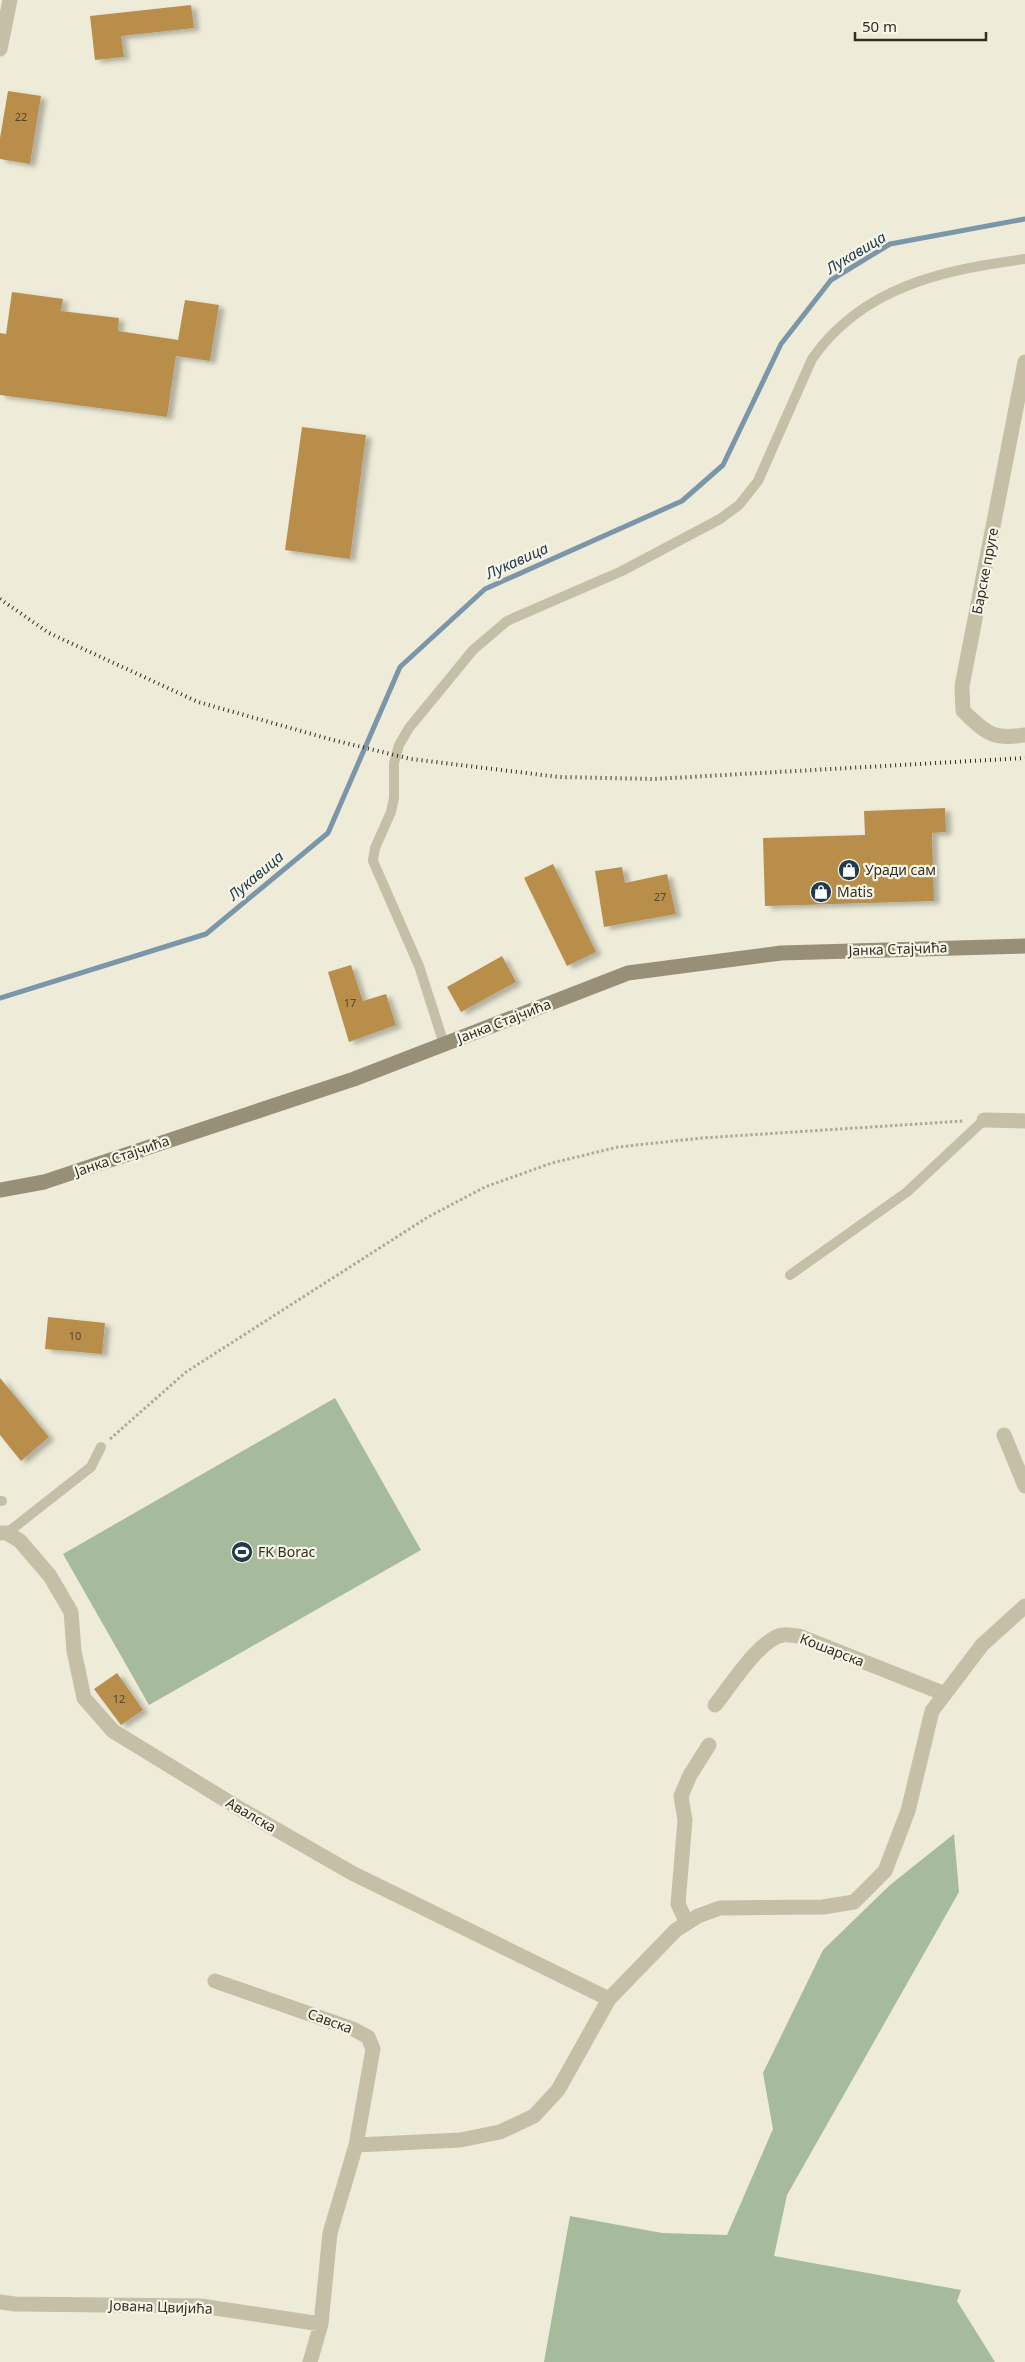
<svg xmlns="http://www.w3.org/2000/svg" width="1025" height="2362" font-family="'Noto Sans',sans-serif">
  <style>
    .green { fill: #a5bb9b }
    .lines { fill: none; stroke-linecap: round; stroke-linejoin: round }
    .stream { stroke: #7b96a8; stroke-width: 5 }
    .building { fill: #b98e4c; filter: url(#shadow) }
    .path { stroke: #b0aa91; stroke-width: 3; stroke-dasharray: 2.5 2.5; stroke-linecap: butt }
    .lane { stroke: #c5bfa7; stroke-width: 10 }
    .street { stroke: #c5bfa7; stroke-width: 15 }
    .secondary { stroke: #988f78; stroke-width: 15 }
    .rail { stroke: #322e26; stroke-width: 4; stroke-dasharray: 1 4; stroke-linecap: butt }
    .labels { text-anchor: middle; stroke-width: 4.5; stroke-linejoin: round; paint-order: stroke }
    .number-label { font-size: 11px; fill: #544630 }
    .street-label { font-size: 14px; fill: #322e26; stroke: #f7f5e5 }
    .poi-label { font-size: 14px; fill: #322e26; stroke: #f7f5e5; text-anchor: start }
    .water-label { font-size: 15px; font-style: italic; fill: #203b4f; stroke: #f7f5e5 }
  </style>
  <defs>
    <filter id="shadow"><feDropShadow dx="5.5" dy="3" stdDeviation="2.5" flood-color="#0004"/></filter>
  </defs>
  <rect width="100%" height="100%" fill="#eeecd9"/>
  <path class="green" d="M335,1398l86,152 -272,155 -86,-151z
    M954,1834l5,58 -172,303 -13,61 187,34 -4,11 38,61h-451l26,-146 92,17 65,2 46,-106 -10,-56 60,-123 67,-65z"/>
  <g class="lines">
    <path class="stream" d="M0,998l206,-64 122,-101 72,-166 85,-78 197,-88 41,-36 58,-121 50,-64 59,-36 135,-25"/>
  </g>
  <path class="building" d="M191,5l3,23 -73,8 3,21 -29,3 -5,-44z
    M8,91l33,5 -11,68 -30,-5v-21z
    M12,292l51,7 -2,12 58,7 -1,13 60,9 7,-40 34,5 -9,56 -34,-5 -9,61 -167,-22v-62l6,1z
    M302,427l64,8 -16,124 -65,-9z
    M945,808l1,24 -14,1 2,68 -169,5 -2,-68 102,-3 -1,-24z
    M553,864l43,88 -29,14 -43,-88z
    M622,867l3,16 42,-9 9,40 -72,13 -9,-56z
    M502,956l14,26 -55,30 -14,-25z
    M351,965l12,36 23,-7 10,31 -47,17 -21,-70z
    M48,1317l57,6 -3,31 -57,-5z
    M0,1378l49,59 -28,24 -21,-26z
    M117,1673l26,37 -22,15 -27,-36z"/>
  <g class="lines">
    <path class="path" d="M110,1439l76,-67 242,-155 57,-30 67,-24 66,-16 84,-9 261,-17"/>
    <path class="lane" d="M444,1044l-25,-78 -46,-105 2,-13 16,-36 3,-14v-35l5,-18 10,-17 64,-78 34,-29 115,-50 98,-52 19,-14 19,-24 54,-122c50,-72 130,-89 213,-100
      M790,1275l117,-83 77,-72
      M0,1501h2
      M7,1533l84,-66 10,-20"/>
    <path class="street" d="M0,49l10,-49
      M1025,362l-63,324 1,25c24,22 28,29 62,24
      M984,1120l41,1
      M1004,1435l21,51
      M0,1533h7l13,8 30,35 21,36 3,39 10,47 29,33 124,76 115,66 257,126
      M715,1705c15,-18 45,-67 68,-70 5,-1 11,1 16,1l146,58
      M687,1923l-9,-19 7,-84 -4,-24 9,-21 19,-30
      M215,1981l138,48 15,8 5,12 -17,96
      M0,2302l15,2 186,2 120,18
      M310,2362l11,-38 9,-91 26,-88 104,-5 40,-8 34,-16 24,-26 51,-91 67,-69 22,-14 22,-8 103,-1 31,-5 31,-31 23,-60 24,-100 50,-66 43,-39"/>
    <path class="secondary" d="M0,1190l44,-8 310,-103 274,-106 153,-20 244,-7"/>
    <path class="rail" d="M0,599l49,34 149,69 135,38 78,19 148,18 95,2 371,-21"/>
  </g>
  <defs>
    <g id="shop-disc" transform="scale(1.125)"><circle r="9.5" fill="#203b4f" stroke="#f7f5e5"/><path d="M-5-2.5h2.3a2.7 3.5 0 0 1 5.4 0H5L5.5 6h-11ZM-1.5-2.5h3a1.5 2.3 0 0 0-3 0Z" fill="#fff"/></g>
    <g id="stadium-disc" transform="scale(1.125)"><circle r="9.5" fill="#203b4f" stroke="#f7f5e5"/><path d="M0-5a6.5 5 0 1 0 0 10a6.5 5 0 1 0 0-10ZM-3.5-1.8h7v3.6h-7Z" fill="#fff"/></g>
  </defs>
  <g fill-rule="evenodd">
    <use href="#shop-disc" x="849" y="870"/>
    <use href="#shop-disc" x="821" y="892"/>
    <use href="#stadium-disc" x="242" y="1552"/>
  </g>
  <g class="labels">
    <g class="number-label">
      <text x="21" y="121">22</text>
      <text x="660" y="901">27</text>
      <text x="350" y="1007">17</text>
      <text x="75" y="1340">10</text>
      <text x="119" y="1703">12</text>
    </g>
    <g class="street-label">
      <text transform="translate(985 571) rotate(-79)" y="5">Барске пруге</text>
      <text transform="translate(898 949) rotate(-2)" y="5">Јанка Стајчића</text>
      <text transform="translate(504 1021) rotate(-21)" y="5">Јанка Стајчића</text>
      <text transform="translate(122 1156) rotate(-19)" y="5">Јанка Стајчића</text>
      <text transform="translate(832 1650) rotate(21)" y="5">Кошарска</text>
      <text transform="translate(251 1815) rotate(30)" y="5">Авалска</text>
      <text transform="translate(330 2021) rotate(20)" y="5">Савска</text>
      <text transform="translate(161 2307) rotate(2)" y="5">Јована Цвијића</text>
    </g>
    <g class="poi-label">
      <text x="865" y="875">Уради сам</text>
      <text x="837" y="897">Matis</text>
      <text x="258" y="1557">FK Borac</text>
    </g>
    <g class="water-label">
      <text transform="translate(856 253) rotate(-31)" y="5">Лукавица</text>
      <text transform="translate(517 561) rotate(-24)" y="5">Лукавица</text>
      <text transform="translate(256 876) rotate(-40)" y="5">Лукавица</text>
    </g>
  </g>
  <path d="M855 32v8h131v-8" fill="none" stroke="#322e26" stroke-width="2.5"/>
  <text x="862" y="32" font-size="15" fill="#322e26" stroke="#f7f5e5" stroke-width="4" paint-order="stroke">50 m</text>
</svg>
